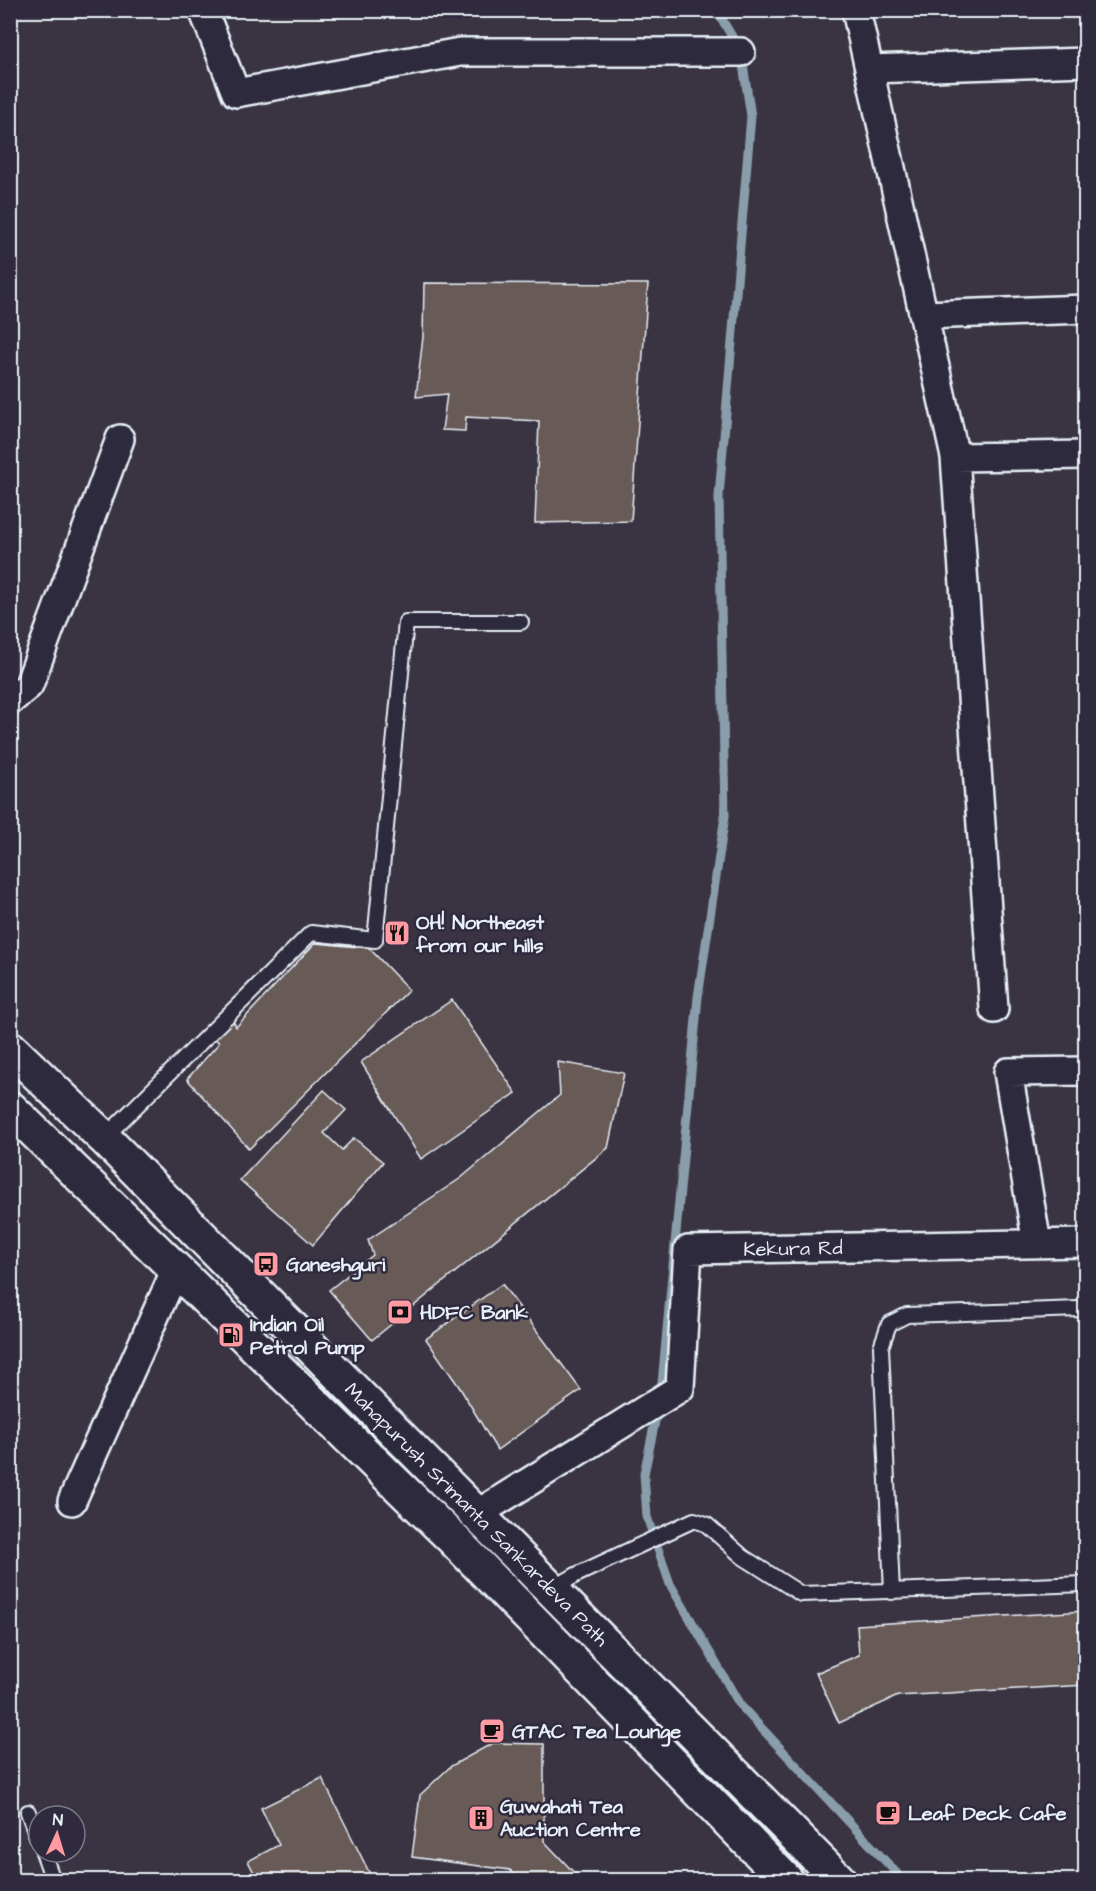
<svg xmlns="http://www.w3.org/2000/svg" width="1096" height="1891" font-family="'Architects Daughter',sans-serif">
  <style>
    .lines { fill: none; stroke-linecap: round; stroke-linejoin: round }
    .stream { stroke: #8a9dab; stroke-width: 9 }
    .building { fill: #685a56; stroke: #e8f1f8; stroke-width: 1.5 }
    .lane-casing { stroke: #e8f1f8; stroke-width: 18 }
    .street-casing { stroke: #e8f1f8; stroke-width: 32 }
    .primary-casing { stroke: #e8f1f8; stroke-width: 38 }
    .lane { stroke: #2f2a3d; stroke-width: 14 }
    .street { stroke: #2f2a3d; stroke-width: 27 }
    .primary { stroke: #2f2a3d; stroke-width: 33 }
    .labels { text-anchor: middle; stroke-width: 5; stroke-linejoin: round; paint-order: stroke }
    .poi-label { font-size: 20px; font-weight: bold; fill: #e8f1f8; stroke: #2f2a3d; text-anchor: start }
    .street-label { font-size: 20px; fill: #e8f1f8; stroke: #2f2a3d }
  </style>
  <rect width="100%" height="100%" fill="#3a3442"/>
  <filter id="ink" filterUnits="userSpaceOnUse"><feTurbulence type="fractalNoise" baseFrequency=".0167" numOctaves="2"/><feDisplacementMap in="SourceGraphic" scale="12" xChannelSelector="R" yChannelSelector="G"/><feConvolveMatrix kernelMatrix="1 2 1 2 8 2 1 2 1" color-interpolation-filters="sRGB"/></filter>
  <g filter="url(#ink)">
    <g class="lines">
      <path class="stream" d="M661,1394l37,-397 27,-181 -6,-320 32,-380 -10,-64 -21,-36 -8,-6
        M658,1407l-14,67 3,43 23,67 70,121 163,175"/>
    </g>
    <path class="building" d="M424,283l224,1 -17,237 -96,2 4,-102 -73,-4 -1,14 -23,-1 5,-36 -31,3 7,-60z
      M315,943l54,5 40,42 -160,159 -62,-70 32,-36 -4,-5 18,-18 3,7z
      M452,1000l64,93 -95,66 -60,-97z
      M558,1062l66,11 -16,75 -236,192 -43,-50 44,-35 -5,-15 93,-62 99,-83z
      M324,1090l22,20 -22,23 18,17 12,-12 29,24 -70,83 -73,-65z
      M502,1284l79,106 -84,60 -37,-62 -34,-49z
      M1086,1611v74l-188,11 -59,27 -23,-50 43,-18 -2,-30z
      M493,1743l51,1v97l37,39h-61l-10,-10 -98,-13 8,-62 31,-29z
      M322,1778l51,102h-115l-10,-19 31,-16 -18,-37z"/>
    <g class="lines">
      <g class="lane-casing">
        <path id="lane" d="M104,1138l207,-205 64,7 31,-318h115
          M552,1589l24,-14 118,-55 12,4 37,33 58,37 285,-10
          M892,1592l-11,-245 8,-23 18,-9 172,-6 7,4
          M28,1812l11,30
          M43,1852l10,28"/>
      </g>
      <g class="street-casing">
        <path id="street" d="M203,10l33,83 224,-41h281
          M856,10l99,447 39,552
          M869,69l217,-7
          M924,315l162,-6
          M955,457l131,-2
          M10,701l19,-16 91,-246
          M1037,1244l-29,-172 78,-1
          M72,1501l104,-232
          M477,1514l203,-126 8,-138 398,-7"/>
      </g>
      <g class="primary-casing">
        <path id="primary" d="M10,1048l94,90 735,742
          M10,1108l444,432 332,340"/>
      </g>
      <use href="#lane" class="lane"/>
      <use href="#street" class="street"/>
      <use href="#primary" class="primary"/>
    </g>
  </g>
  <defs>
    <g id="restaurant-square" transform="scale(1.35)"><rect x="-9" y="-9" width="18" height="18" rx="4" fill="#ff9aa2" stroke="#2f2a3d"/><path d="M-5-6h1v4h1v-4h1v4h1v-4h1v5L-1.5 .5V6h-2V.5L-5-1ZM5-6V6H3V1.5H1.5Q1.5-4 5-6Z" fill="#111"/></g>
    <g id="bus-square" transform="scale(1.35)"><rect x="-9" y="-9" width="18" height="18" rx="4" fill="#ff9aa2" stroke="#2f2a3d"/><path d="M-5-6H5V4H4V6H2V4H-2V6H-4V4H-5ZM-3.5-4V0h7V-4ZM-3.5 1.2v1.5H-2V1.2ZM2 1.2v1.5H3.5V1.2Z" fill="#111"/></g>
    <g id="bank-square" transform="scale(1.35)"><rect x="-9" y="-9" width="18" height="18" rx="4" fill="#ff9aa2" stroke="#2f2a3d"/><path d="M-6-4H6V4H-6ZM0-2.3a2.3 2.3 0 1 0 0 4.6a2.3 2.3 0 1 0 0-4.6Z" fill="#111"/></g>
    <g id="fuel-square" transform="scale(1.35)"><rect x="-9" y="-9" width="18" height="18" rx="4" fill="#ff9aa2" stroke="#2f2a3d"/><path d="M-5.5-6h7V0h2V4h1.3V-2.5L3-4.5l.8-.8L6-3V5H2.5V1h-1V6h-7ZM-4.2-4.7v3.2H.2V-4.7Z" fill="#111"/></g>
    <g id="cafe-square" transform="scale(1.35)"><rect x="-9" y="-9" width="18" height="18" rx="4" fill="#ff9aa2" stroke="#2f2a3d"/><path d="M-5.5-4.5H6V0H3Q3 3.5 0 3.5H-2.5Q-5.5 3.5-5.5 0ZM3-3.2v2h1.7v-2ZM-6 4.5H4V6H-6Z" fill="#111"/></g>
    <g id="building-square" transform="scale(1.35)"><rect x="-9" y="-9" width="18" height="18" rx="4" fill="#ff9aa2" stroke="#2f2a3d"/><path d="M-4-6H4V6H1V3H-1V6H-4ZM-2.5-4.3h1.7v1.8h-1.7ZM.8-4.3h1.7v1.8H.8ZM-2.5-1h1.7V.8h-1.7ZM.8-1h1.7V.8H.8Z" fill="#111"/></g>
  </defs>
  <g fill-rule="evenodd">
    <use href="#restaurant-square" x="397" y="933"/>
    <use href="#bus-square" x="266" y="1264"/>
    <use href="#bank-square" x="400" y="1312"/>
    <use href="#fuel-square" x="231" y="1335"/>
    <use href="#cafe-square" x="492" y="1731"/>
    <use href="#cafe-square" x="888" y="1813"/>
    <use href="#building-square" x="481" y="1818"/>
  </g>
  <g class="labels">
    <g class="poi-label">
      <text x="416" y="929">OH! Northeast<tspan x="416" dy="23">from our hills</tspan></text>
      <text x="286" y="1271">Ganeshguri</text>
      <text x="420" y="1319">HDFC Bank</text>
      <text x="250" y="1331">Indian Oil<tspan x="250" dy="23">Petrol Pump</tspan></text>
      <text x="512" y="1738">GTAC Tea Lounge</text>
      <text x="500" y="1813">Guwahati Tea<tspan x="500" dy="23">Auction Centre</tspan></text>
      <text x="908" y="1820">Leaf Deck Cafe</text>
    </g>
    <g class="street-label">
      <text transform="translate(793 1248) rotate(-1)" y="7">Kekura Rd</text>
      <text transform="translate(477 1514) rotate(45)" y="7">Mahapurush Srimanta Sankardeva Path</text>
    </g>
  </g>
  <rect width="1096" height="1891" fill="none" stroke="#2f2a3d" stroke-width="36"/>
  <rect x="18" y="18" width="1060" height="1855" fill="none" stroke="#e8f1f8" stroke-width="2" filter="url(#ink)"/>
  <g transform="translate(57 1834) rotate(4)"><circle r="28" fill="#2f2a3d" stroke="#797a88" stroke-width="1.5"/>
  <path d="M0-4.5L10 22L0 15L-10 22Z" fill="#ff9aa2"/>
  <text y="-9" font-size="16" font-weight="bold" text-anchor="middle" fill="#e8f1f8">N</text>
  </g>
</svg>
